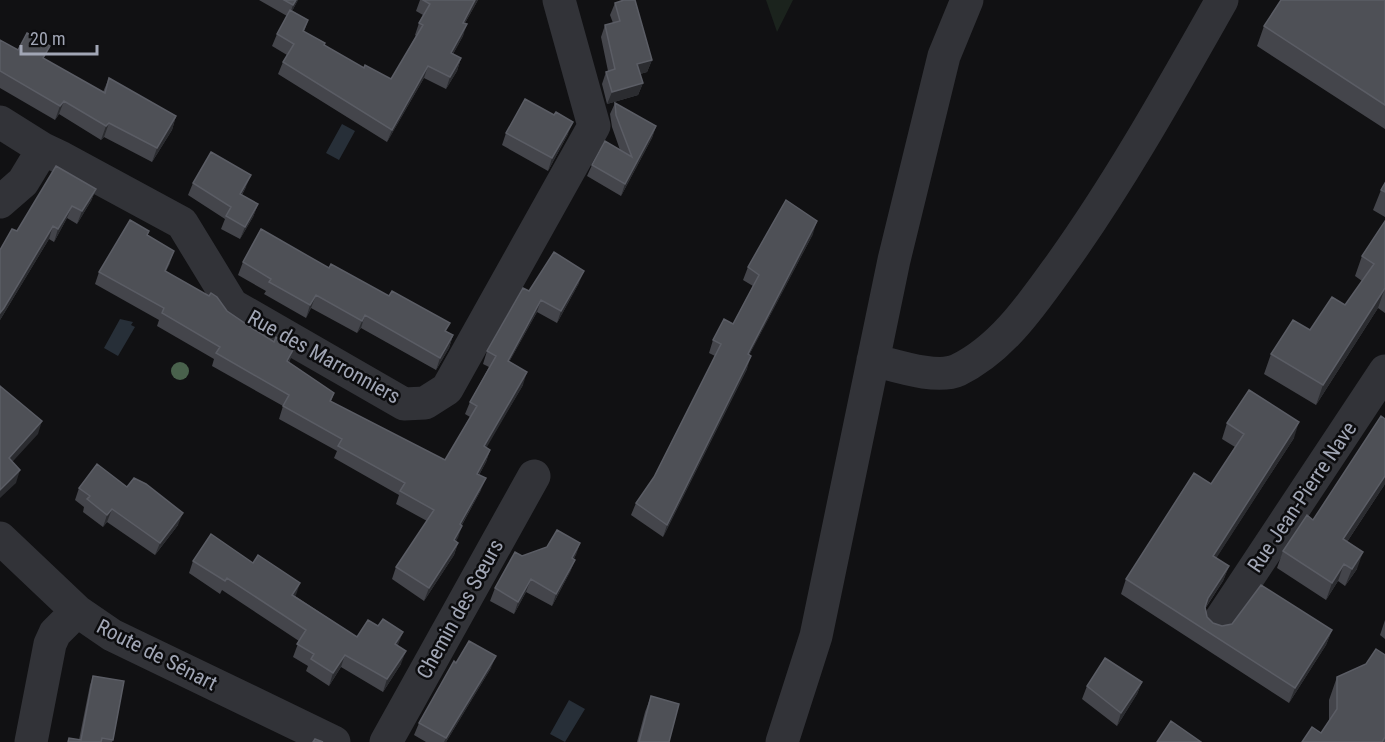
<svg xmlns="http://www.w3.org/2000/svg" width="1385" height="742" font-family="'Roboto Condensed',sans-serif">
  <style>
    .green { fill: #1b231d }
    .water { fill: #272f38 }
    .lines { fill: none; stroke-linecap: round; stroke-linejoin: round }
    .minor { stroke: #323338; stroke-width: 33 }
    .tree { fill: #49614c }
    .wall { fill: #44454b }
    .shaded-wall { fill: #2b2c30 }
    .building { fill: #4e5056; stroke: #5b5d65; stroke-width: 1.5 }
    .labels { text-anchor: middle; stroke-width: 5; stroke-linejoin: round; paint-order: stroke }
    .street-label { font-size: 21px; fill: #a1a6b5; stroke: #0c0c0e }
  </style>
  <rect width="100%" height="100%" fill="#111113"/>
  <path class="green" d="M766,0h27l-16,32z"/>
  <path class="water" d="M342,124l13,7 -16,29 -13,-7z
    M120,319l13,3 -2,3 4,2 -17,29 -14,-8z
    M569,700l16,9 -20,33 -15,-8z"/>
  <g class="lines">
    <path class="minor" d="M0,122l43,27
      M0,202l23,-20 20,-33 19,9 120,65 50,82 172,99 21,-1 22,-14 147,-263 -35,-126
      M873,360c21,5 64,20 85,10 44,-21 75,-67 103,-106 60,-84 110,-174 161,-264
      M0,538l77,73 35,24 222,107
      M1218,623l167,-252
      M31,742l19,-98 5,-11 22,-22
      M386,742l148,-266
      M782,742l34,-106 78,-376 50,-204 23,-56"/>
  </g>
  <circle class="tree" cx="180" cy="371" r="9"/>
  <path class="wall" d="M259,0h39l-6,11 16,9 -4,12 20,13 40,23 27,11 25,-43 -1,-1 4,-12 4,-8 -7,-4 4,-11h58l-13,23 -2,13 -10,18 8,4 -4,13 -11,18 -22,-11 -37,64 -109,-68 5,-12 4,-7 -15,-9 5,-12 10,-18z
    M1385,0v129l-128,-83 7,-20z
    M615,3l37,57 -5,12 -7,2 3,9 -5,12 -31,9 -5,-20 4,-12 2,-1 -7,-34 4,-12 8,-2 -3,-8z
    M0,40l18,10 27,9 58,33 6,-14 67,38 -4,14 -20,32 -48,-25 -3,3 -42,-26 -4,6 -55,-32z
    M615,103l41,23 -4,12 -31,58 -34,-20 5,-11 28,-15 -8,-23 -2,-13z
    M554,115l14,19 -20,37 -46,-26 4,-12z
    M193,183l53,4 -4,8 16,9 -5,13 -13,22 -19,-10 4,-10 -37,-24z
    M1385,183v34l-12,-7 8,-20z
    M96,189l-5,12 -14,23 -10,-6 -13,24 -5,-3 -49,81v-70l17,-19z
    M1385,221v92l-7,-5 -62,97 -52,-31 7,-20 39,-24 35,-25 17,-24 -7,-5 7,-20z
    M813,234l-64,121 -2,14 -84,168 -32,-22 5,-12 18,-26 61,-121 -6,-3 4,-13 20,-16 20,-38 -10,-6 5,-13z
    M147,235l23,28 -4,8 61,40 28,19 19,12 20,6 -5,15 45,30 -3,9 114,58 25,-43 -5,-3 5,-12 19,-35 -6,-3 4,-13 42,-60 50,-8 -22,40 -20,-11 -28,50 14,23 -37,62 4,3 -4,12 -7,13 2,15 -19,35 -6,16 2,2 -4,12 -30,46 -32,-22 4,-12 31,-46 -31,-17 3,-9 -65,-37 3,-7 -58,-32 4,-13 -71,-40 2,-7 -57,-33 2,-6 -64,-36 4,-12z
    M243,262l86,6 124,67 -4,13 -13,22 -75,-42 -4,5 -46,-25 -5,10 -42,-24 2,-3 -28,-16z
    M1227,423l67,15 -78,120 13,8 -6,15 -18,28 2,8 6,6 9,3 110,4 -6,15 -37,58 -168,-109 5,-15 85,-95 24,-37 -13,-8z
    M1385,484l-38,58 10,27 -12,17 -7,-5 -12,19 -49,-32 6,-17 30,-31z
    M79,488l99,37 -23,30 -48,-33 -4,5 -20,-15 1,-5 -9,-7z
    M580,543l-6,16 1,1 -5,12 -18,34 -26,-14 -12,22 -24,-13 5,-13 27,-32z
    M193,561l102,35 62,41 40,9 4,18 -18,28 -42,-25 -12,19 -23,-15 2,-5 -15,-9 6,-16 -77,-51 -2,4 -31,-21z
    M1385,620v19l-5,-4z
    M1385,655v87h-83l19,-9 8,-12v-21l8,-23 29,-13z
    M456,663l35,5 -45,74h-20l-12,-7 5,-12z
    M93,676l20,64 -1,2h-44l1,-4 10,2 11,-55z
    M1142,682l-5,12 -20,32 -35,-27 5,-13z
    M651,696l18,46h-32l8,-30z"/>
  <path class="shaded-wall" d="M296,0h2l-9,17 4,-12z
    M475,0h3l-20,35 5,-12z
    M467,24l-4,12 -16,29 4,-12z
    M461,58l-4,13 -11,18 4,-12z
    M652,60l-5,12 -14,4 4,-12z
    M428,66l-4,12 -37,64 5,-12z
    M643,83l-5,12 -31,9 5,-12z
    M64,101l-5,13 -4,6 5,-14z
    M176,116l-4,14 -20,32 5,-14z
    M573,122l-5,12 -20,37 4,-13z
    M109,123l-5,14 -3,3 5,-14z
    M656,126l-4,12 -31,58 4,-12z
    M251,175l-5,12 -11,19 5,-12z
    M96,189l-5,12 -14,23 5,-13z
    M258,204l-5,13 -13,22 5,-12z
    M72,206l-5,12 -13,24 4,-13z
    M817,221l-4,13 -70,133 5,-13z
    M53,226l-4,13 -49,81v-7z
    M174,251l-4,12 -10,20 5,-12z
    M584,271l-5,12 -22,40 4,-12z
    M1385,288l-7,20 -62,97 7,-20z
    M316,295l-5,13 -5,10 4,-13z
    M541,300l-4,12 -34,61 5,-12z
    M365,315l-4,13 -4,5 5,-12z
    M453,335l-4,13 -13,22 4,-12z
    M294,348l-4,12 -8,14 5,-13z
    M751,356l-4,13 -84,168 4,-12z
    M527,372l-4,13 -43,74 4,-13z
    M42,421l-4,13 -34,37 5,-13z
    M1299,422l-5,16 -86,133 5,-15z
    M490,450l-4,12 -13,24 4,-12z
    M20,470l-4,13 -16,15v-8z
    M1385,476v8l-48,73 6,-18z
    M486,478l-5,12 -26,47 5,-13z
    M112,509l-5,13 -4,5 4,-12z
    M183,513l-5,12 -23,30 5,-12z
    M462,526l-4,12 -9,14 5,-12z
    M458,543l-4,12 -30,46 5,-13z
    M580,543l-4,12 -9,15 5,-12z
    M1363,552l-6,17 -12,17 7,-17z
    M575,560l-5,12 -18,34 4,-12z
    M1344,564l-6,17 -12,19 6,-17z
    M1229,566l-6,15 -21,32 6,-15z
    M531,579l-5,13 -12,22 4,-12z
    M300,583l-4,12 -8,12 4,-12z
    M1332,630l-6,15 -37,58 6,-15z
    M403,632l-5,13 -8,12 5,-13z
    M406,651l-5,13 -18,28 4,-13z
    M345,655l-4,12 -12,19 4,-13z
    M496,656l-5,12 -45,74h-2l2,-4z
    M1142,682l-5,12 -20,32 4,-13z"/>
  <path class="building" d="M284,0h12l-3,5z
    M423,0h52l-12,23 4,1 -16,29 10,5 -11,19 -22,-11 -36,64 -109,-68 11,-18 -17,-10 13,-24 18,10 -5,11 22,12 -1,2 40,23 1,-3 26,14 32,-54 -4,-2 11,-19z
    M624,0h11l17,60 -15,4 6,19 -31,9 -6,-20 9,-3 -10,-44 15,-4 -5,-18z
    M1281,0h104v105l-121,-79z
    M27,33l23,13 -7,12 62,35 4,-15 67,38 -19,32 -48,-25 -3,3 -42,-25 -4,5 -60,-35v-31l18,10z
    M525,99l29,16 2,-3 17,10 -21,36 -46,-25z
    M615,103l41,23 -31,58 -33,-19 13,-24 27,16 -16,-42z
    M211,152l40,23 -11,19 18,10 -13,23 -19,-11 5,-9 -38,-24z
    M56,166l40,23 -14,22 -10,-5 -14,23 -5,-3 -49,82 -4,5v-63l12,-21 5,2z
    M1385,183v9l-4,-2z
    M786,200l31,21 -69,133 3,2 -84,169 -31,-22 18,-26 67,-133 -8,-4 11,-21 9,5 26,-49 -11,-8z
    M130,220l19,11 -2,4 27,16 -9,20 44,25 2,-3 6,4 10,14 28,19 19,12 2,-5 18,11 -7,13 47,32 -4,8 115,59 32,-54 -7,-4 26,-46 -9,-5 36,-63 6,3 25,-39 30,19 -23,40 -20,-11 -33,61 19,11 -43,74 6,4 -13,24 9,4 -26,46 2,2 -8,14 4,3 -29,45 -33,-21 38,-57 -34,-19 5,-8 -67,-37 4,-7 -59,-33 6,-11 -73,-42 4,-6 -58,-34 2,-5 -65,-36z
    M1385,221v67l-62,97 -52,-31 22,-34 17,10 22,-33 13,8 29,-41 -12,-8z
    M261,229l68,39 2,-4 58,32 3,-5 58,32 -5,8 8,4 -13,23 -75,-43 -3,6 -46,-26 -6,10 -41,-23 2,-3 -28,-17z
    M0,386l42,35 -33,37 11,12 -20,20z
    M1249,390l50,32 -86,134 16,10 -21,32 -3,9 2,10 6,6 9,3 10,-2 29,-39 71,45 -37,58 -169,-109 68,-106 17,11 33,-50 -17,-11z
    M1381,416l4,3v57l-42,63 20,13 -11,17 -8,-5 -12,19 -49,-32 24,-36 6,5z
    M97,464l30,23 7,-9 12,6 37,29 -23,30 -48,-34 -5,6 -20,-16 3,-3 -11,-8z
    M557,530l23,13 -8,15 3,2 -19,34 -25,-15 -13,23 -23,-14 20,-36 7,4 25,-9z
    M211,534l42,29 5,-8 42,28 -8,12 65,42 11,-17 10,6 5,-7 20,13 -8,12 11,7 -19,28 -42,-24 -12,18 -22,-14 3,-5 -17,-10 9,-14 -79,-52 -2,3 -32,-20z
    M469,641l27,15 -50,82 -27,-15 35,-62 2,2z
    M1376,649l9,6v82l-3,5h-80l10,-15 9,6 16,-24v-32l29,-13z
    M1105,658l37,24 -21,31 -34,-27z
    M93,676l31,5 -11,59 -11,-2 -1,4h-33l1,-4 12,2z
    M651,696l28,8 -10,38h-30z
    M1171,721l30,21h-44z
    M315,739l8,3h-10z"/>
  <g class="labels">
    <g class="street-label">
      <text transform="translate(324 357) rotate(29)" y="7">Rue des Marronniers</text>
      <text transform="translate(1302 497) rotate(-56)" y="7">Rue Jean-Pierre Nave</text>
      <text transform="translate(460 609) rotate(-61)" y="7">Chemin des Sœurs</text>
      <text transform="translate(157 655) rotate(27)" y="7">Route de Sénart</text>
    </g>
  </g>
  <path d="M21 45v9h76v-9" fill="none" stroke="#a1a6b5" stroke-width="3"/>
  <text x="30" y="45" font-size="18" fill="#a1a6b5" stroke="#0c0c0e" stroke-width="4.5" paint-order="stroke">20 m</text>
</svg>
